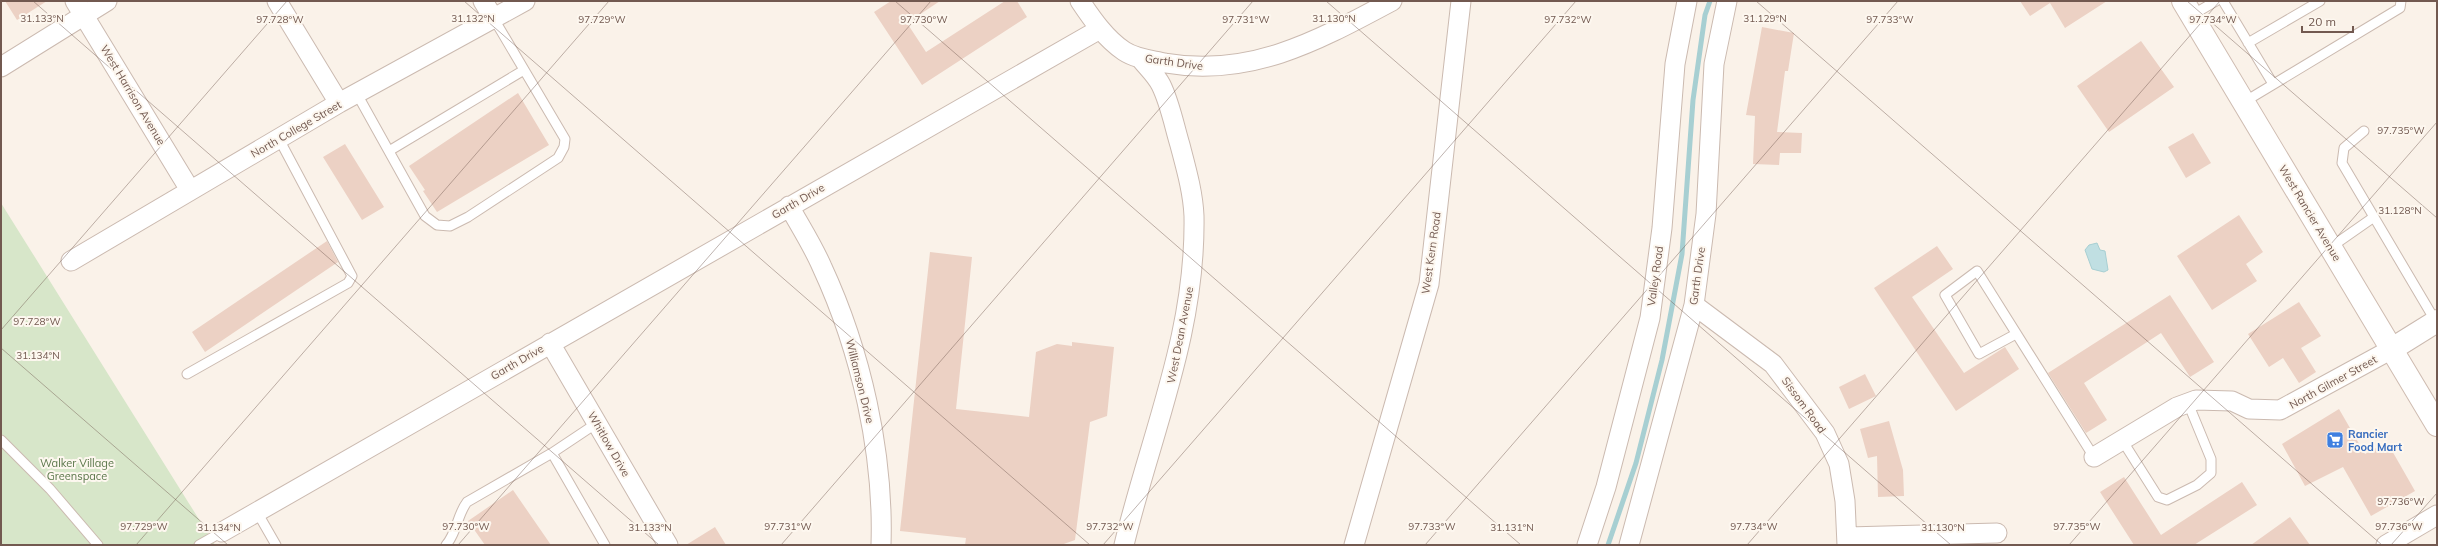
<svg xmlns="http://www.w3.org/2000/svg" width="2438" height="546" font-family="Mulish,sans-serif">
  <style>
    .green { fill: #d7e6c9 }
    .water { fill: #c0dfe2; stroke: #a7cfd2 }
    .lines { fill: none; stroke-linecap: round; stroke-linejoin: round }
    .stream { stroke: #a7cfd2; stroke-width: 5 }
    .building { fill: #ecd1c4 }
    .service-casing { stroke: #cbbab0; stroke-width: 11 }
    .minor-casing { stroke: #cbbab0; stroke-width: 21 }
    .tertiary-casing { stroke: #cbbab0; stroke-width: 24 }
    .secondary-casing { stroke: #cfbcb1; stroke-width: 24 }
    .service { stroke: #fff; stroke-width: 9 }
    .minor { stroke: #fff; stroke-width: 19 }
    .tertiary { stroke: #fff; stroke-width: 22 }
    .secondary { stroke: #fff; stroke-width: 22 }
    .ticks { fill: none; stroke: #725950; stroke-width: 1; stroke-opacity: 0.45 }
    .labels { text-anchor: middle; stroke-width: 4; stroke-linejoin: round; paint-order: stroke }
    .street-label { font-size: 11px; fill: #725950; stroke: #fdf7ef }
    .shop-label { font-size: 11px; font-weight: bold; fill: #366cbe; stroke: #fdf7ef; text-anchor: start }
    .park-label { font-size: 11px; fill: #597649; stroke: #fdf7ef }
    .ticks-label { font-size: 10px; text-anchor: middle; fill: #725950; stroke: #fdf7ef; stroke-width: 4; stroke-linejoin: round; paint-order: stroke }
  </style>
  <rect width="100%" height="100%" fill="#faf2e9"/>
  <path class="green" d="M1,203l214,342h-214z"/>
  <path class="water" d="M2097,243l3,7 5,1 3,19 -4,2 -12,-3 -7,-19 4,-5z"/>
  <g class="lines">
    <path class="stream" d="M1608,545l28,-82 26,-103 20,-106 11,-154 12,-85 5,-14"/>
  </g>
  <path class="building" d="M5,1h42l-30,19z
    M891,1h49l-33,22 19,29 79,-51h12l10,16 -105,68 -48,-73z
    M2020,1h87l-42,27 -15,-25 -20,13z
    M1762,27l32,6 -6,38h-3l-8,61 25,1 -1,20h-21l-1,12 -26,-1 2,-48 -9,-1z
    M2141,41l33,46 -65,45 -32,-46z
    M518,93l31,52 -112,67 -14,-21 2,-1 -16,-24z
    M2193,133l18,30 -25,15 -18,-31z
    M345,144l39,63 -22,13 -39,-63z
    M2239,215l24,37 -17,12 11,17 -45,29 -35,-54z
    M327,241l11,21 -133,90 -13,-20z
    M1937,246l16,23 -41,28 52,76 41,-26 14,22 -63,42 -82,-123z
    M930,252l42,5 -16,152 73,8 7,-65 21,-8 15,2v-4l42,5 -7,69 -17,6 -15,118 -14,5h-96l1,-7 -66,-7z
    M2170,295l44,67 -24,15 -29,-44 -77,50 23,37 -21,13 -38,-60z
    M2299,302l22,34 -20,12 15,24 -17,11 -16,-25 -14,9 -21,-33z
    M1865,374l11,22 -27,13 -10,-22z
    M2339,409l26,45 22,-12 28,49 -44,25 -28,-49 -38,19 -23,-42z
    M1889,421l14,49 1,26 -26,1 -1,-41 -9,2 -8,-29z
    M2124,477l37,58 81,-53 15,23 -63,40h-60l-34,-53z
    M513,490l38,55h-66l-17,-24z
    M2290,517l20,28h-59z
    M715,527l11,18h-40z"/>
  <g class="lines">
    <g class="service-casing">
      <path id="service" d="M2223,1l50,83
        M2192,15l24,-14
        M2248,43l72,-42
        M357,94l68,122 12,9 13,1 18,-9 90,-59 6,-11 1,-8 -71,-120
        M2244,102l156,-94 1,-7
        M2364,131l-20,17 -2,15 94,159
        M389,151l135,-81
        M2331,247l43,-30
        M2016,334l-37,20 -34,-59 32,-24 117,186
        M187,374l161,-91 4,-7 -73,-137
        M1,440l49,49 48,56
        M2122,440l36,57 9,3 30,-15 14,-12v-14l-23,-56
        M552,453l53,92
        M257,512l19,33
        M199,545l23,-13
        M446,545c11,-12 11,-30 21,-43l85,-49 45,-30"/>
    </g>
    <g class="minor-casing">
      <path id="minor" d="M75,1l115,189
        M277,1l62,102
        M483,1l11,18
        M1080,1c12,18 26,38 44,50 12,8 28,9 41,12 86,15 154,-23 227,-62
        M1,67l106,-66
        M789,206c11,20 24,40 33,61 39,84 62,186 59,278
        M71,261l268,-158 186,-102
        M1694,305l79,59 52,69 14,31 6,37 2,44
        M550,343l118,202
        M2094,457l83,-50 19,-7 36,1 17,8 31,1 112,-61
        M222,532l878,-503
        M1848,537l149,-4
        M1124,545c27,-112 72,-211 70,-329 -1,-24 -8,-48 -14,-71 -6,-20 -10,-42 -19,-60 -5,-10 -14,-18 -21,-27
        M1354,545l75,-261 32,-283
        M1587,545l19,-58 44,-169 12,-90 13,-164 12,-63
        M1629,545l65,-240 12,-91 8,-150 13,-63
        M2386,545l51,-30"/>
    </g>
    <g class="tertiary-casing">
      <path id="tertiary" d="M2392,349l45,-28"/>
    </g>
    <g class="secondary-casing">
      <path id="secondary" d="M2183,1l254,424"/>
    </g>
    <use href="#service" class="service"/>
    <use href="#minor" class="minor"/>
    <use href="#tertiary" class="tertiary"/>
    <use href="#secondary" class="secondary"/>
  </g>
  <path class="ticks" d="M33,1l626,544M464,1l626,544M895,1l626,544M1326,1l625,544M1756,1l626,544M2187,1l250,217M1,330l286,-329M1,348l227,197M136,545l473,-544M458,545l473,-544M781,545l472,-544M1103,545l473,-544M1425,545l473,-544M1747,545l473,-544M2069,545l368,-423M2391,545l46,-52"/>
  <defs>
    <g id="supermarket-square" transform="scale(0.9)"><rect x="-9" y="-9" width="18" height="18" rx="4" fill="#3f7fe0" stroke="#fdf7ef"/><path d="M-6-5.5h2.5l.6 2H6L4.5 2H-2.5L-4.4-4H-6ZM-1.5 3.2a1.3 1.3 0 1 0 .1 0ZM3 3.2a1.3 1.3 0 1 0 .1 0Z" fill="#fff"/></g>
  </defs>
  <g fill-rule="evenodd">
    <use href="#supermarket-square" x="2335" y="440"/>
  </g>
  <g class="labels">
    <g class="street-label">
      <text transform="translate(1174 62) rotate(8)" y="4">Garth Drive</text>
      <text transform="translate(133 95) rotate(59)" y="4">West Harrison Avenue</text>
      <text transform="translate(296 129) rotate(-30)" y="4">North College Street</text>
      <text transform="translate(798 201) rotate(-30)" y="4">Garth Drive</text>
      <text transform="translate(2310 213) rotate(59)" y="4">West Rancier Avenue</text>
      <text transform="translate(1431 253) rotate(-82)" y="4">West Kern Road</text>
      <text transform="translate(1655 276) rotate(-82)" y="4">Valley Road</text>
      <text transform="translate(1697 276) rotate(-82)" y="4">Garth Drive</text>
      <text transform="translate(1180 335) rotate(-79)" y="4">West Dean Avenue</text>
      <text transform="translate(517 362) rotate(-30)" y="4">Garth Drive</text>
      <text transform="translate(860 381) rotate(76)" y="4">Williamson Drive</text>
      <text transform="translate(2333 382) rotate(-29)" y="4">North Gilmer Street</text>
      <text transform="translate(1804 405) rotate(54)" y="4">Sissom Road</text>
      <text transform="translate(609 444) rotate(60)" y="4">Whitlow Drive</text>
    </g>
    <g class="shop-label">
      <text x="2348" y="438">Rancier<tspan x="2348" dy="13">Food Mart</tspan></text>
    </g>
    <g class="park-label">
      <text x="77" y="467">Walker Village<tspan x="77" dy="13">Greenspace</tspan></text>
    </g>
  </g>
  <g class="ticks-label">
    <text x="42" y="22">31.133°N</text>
    <text x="473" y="22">31.132°N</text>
    <text x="1334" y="22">31.130°N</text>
    <text x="1765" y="22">31.129°N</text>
    <text x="280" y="23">97.728°W</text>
    <text x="602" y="23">97.729°W</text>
    <text x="924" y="23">97.730°W</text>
    <text x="1246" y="23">97.731°W</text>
    <text x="1568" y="23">97.732°W</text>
    <text x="1890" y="23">97.733°W</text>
    <text x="2213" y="23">97.734°W</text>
    <text x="2401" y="134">97.735°W</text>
    <text x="2400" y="214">31.128°N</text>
    <text x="37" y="325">97.728°W</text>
    <text x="38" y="359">31.134°N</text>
    <text x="2401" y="505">97.736°W</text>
    <text x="144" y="530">97.729°W</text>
    <text x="466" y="530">97.730°W</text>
    <text x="788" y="530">97.731°W</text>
    <text x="1110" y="530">97.732°W</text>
    <text x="1432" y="530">97.733°W</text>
    <text x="1754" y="530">97.734°W</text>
    <text x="2077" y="530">97.735°W</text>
    <text x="2399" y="530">97.736°W</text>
    <text x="219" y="531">31.134°N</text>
    <text x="650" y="531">31.133°N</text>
    <text x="1512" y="531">31.131°N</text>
    <text x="1943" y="531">31.130°N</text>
  </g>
  <rect width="2438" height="546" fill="none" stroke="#725950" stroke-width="4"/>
  <path d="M2302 26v6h51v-6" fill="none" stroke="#725950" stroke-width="2"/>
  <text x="2308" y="26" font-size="12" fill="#725950" stroke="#fdf7ef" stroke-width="3" paint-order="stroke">20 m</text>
</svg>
